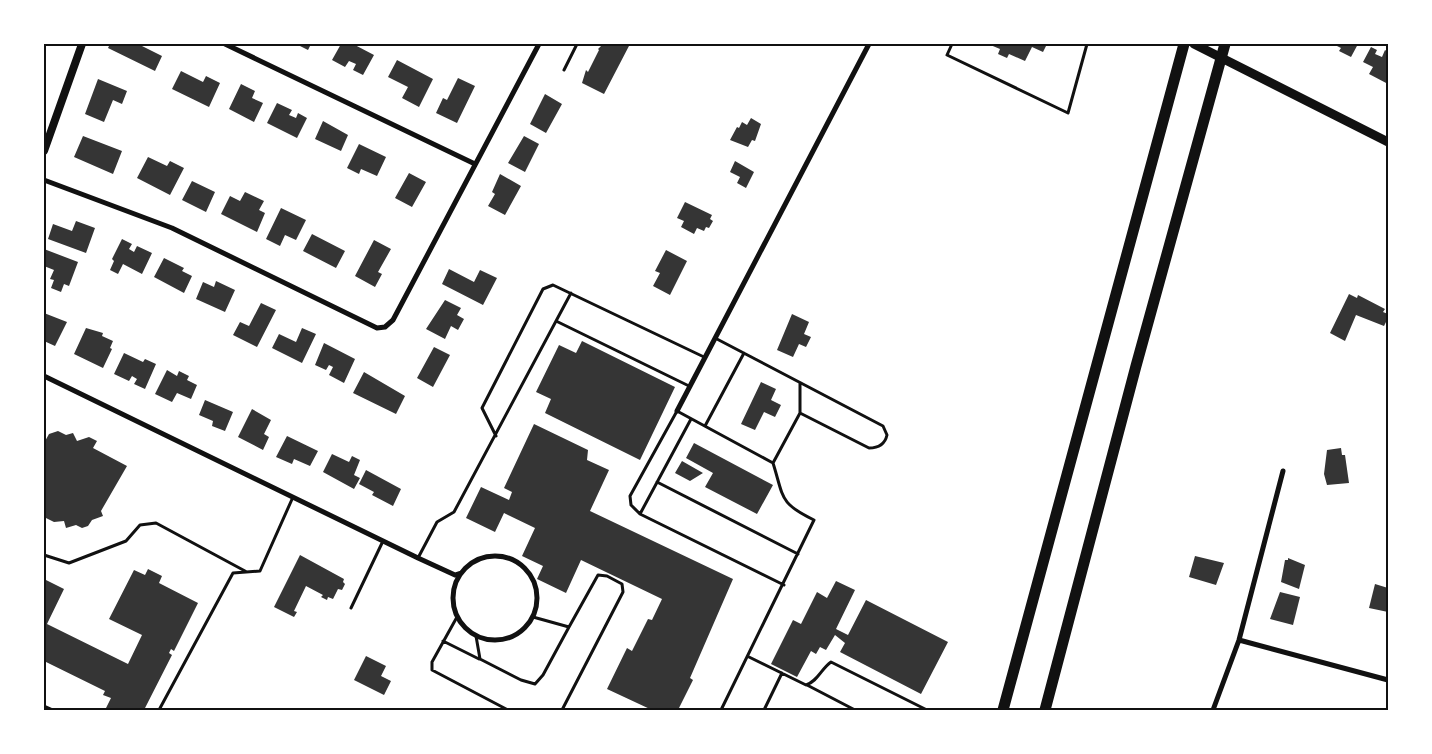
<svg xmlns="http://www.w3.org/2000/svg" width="1432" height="754" font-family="Rubik,sans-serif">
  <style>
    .building { fill: #353535 }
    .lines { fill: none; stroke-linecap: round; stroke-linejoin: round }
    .service { stroke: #111; stroke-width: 3 }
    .minor { stroke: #111; stroke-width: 5 }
    .tertiary { stroke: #111; stroke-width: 8 }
    .secondary { stroke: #111; stroke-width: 9 }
    .motorway { stroke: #111; stroke-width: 11 }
    .neatline { fill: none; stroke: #111; stroke-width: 2 }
  </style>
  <rect width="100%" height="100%" fill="#fff"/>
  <path class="building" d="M110,44h28l24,12 -7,15 -47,-23z
    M296,44h15l-3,6z
    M341,44h12l21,11 -11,20 -10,-5 3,-6 -7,-3 -4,6 -13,-7z
    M603,44h27l-26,50 -22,-11 4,-13 2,2 11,-22 -1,-1z
    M988,44h59l-4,8 -11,-5 -7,14 -16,-7 -2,4 -9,-4 2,-5z
    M1333,44h25l-7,13 -12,-6 2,-3z
    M1371,47l6,3 -2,4 7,3 3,-7 3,2v32l-19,-10 4,-7 -10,-5z
    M397,60l36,19 -14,28 -17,-9 6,-11 -20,-10z
    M181,71l22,11 3,-6 14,7 -11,24 -37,-18z
    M458,78l17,8 -18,37 -21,-10 7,-15 4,2z
    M98,79l29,12 -5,13 -9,-4 -9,22 -19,-8z
    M241,84l14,7 -3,7 11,5 -9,19 -25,-13z
    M545,94l17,10 -16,29 -16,-9z
    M277,103l15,7 -3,5 7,3 2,-5 9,5 -10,20 -30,-15z
    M751,118l10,6 -6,17 -3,-1 -4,7 -18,-7 7,-13 2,1 3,-6 5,3z
    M323,121l25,14 -7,16 -26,-12z
    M83,136l39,15 -9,23 -39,-17z
    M524,136l15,8 -14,28 -17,-9z
    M359,144l27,13 -9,19 -16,-7 -2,5 -12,-6z
    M148,157l19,9 3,-5 14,7 -14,27 -33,-17z
    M735,161l19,11 -8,16 -9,-5 3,-6 -10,-5z
    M409,173l17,9 -14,25 -17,-9z
    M500,174l21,12 -16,29 -17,-9 7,-12 -3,-2z
    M192,181l23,11 -9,20 -24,-12z
    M245,192l19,9 -5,9 6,3 -8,19 -36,-18 9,-18 10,5z
    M685,202l27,13 -2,4 3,2 -4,7 -3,-1 -2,4 -7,-3 -3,6 -13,-7 3,-6 -7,-3z
    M281,208l25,12 -10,20 -11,-5 -5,11 -14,-7z
    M76,221l19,7 -9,25 -38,-14 5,-15 19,7z
    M312,234l33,17 -9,17 -33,-17z
    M122,239l10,5 -3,5 5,3 3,-6 15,7 -10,21 -19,-10 -5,10 -8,-4 4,-9 -2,-2z
    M374,240l17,9 -13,23 4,2 -7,13 -20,-11z
    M44,249l34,13 -9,24 -5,-2 -3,8 -10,-4 3,-8 -4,-1 4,-9 -10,-4z
    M666,250l21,11 -17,34 -17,-9 7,-13 -5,-2z
    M164,258l20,10 -2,3 10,5 -8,17 -30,-16z
    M449,269l25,13 6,-12 17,8 -14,27 -41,-21z
    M216,281l19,9 -10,22 -29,-13 7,-17 11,5z
    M1349,294l8,4 1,-3 27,14 -2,3 5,2v4l-4,8 -28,-11 -11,26 -15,-8z
    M445,300l16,8 -4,7 7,4 -6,11 -7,-4 -6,13 -19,-10z
    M261,303l15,7 -19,37 -24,-12 7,-13 9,4z
    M44,313l23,9 -12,24 -11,-5z
    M792,314l17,8 -5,12 7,3 -5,10 -7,-3 -6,13 -16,-7z
    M86,328l17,5 -1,3 11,5 -3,7 2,1 -9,19 -29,-14z
    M302,328l14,6 -14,29 -30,-15 7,-14 17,8z
    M582,341l93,46 -35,73 -95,-47 6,-14 -15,-7 23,-47 17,8z
    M324,343l31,16 -11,24 -15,-8 4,-8 -4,-2 -3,5 -11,-5z
    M434,347l16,8 -17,32 -16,-9z
    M124,353l19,9 2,-3 11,5 -11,25 -11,-5 3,-5 -5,-3 -3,5 -15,-7z
    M167,370l10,6 2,-5 10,5 -2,4 10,5 -6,14 -14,-6 -5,9 -17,-8z
    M364,372l41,24 -9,18 -43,-21z
    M761,382l15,7 -5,11 10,5 -6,12 -11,-5 -9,18 -14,-6z
    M205,400l28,12 -8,19 -13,-5 1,-5 -14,-6z
    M252,409l19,11 -7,14 5,3 -6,13 -25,-13z
    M534,424l54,26 -1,10 22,10 -19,41 143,68 -43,99 3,2 -15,30h-26l-45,-21 20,-41 5,3 16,-32 4,1 10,-21 -81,-39 -15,33 -29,-14 6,-13 -21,-10 13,-28 -31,-15 -9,19 -29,-14 15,-31 28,13 3,-8 -8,-4z
    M58,431l8,4 7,-2 4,8 12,-4 8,4 -4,7 34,18 -26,45 2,5 -11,4 -4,6 -6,2 -6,-3 -10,3 -2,-7 -10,1 -10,-5v-74l5,-9z
    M287,436l31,15 -8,15 -16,-7 -2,5 -16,-7z
    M694,443l79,42 -16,29 -52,-27 8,-14 -27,-15z
    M1341,448l1,7h3l4,28 -22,2 -3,-11 3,-24z
    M332,454l17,8 3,-6 8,4 -6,15 6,3 -6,11 -31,-17z
    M682,461l21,12 -13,8 -15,-8z
    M366,470l35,19 -8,17 -21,-11 2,-3 -15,-8z
    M300,555l44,24 -1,3 2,2 -3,6 -4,-1 -5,10 -5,-2 -1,3 -6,-3 2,-2 -17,-9 -12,25 3,1 -3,5 -20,-10z
    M1195,556l29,7 -8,22 -27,-8z
    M1288,558l17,7 -6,24 -18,-7 4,-22h3z
    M148,569l14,7 -3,7 39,20 -24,48 -3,-2 -2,4 3,2 -28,55h-39l6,-12 -8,-3 2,-4 -61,-30v-82l20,10 -17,35 81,40 14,-29 -33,-16 25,-49 11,5z
    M836,581l19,9 -19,39 12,6 18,-35 82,42 -27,52 -81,-42 5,-9 -10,-8 -9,15 -6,-3 -4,7 -5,-3 -14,26 -26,-13 22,-44 8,4 16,-32 10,6z
    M1375,584l13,4v24l-19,-4z
    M1280,592l20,5 -7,28 -23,-6z
    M366,656l20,10 -5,10 10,5 -7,14 -30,-15z"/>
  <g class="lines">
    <path class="service" d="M952,44l-5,11 121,58 19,-69
      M564,70l13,-26
      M556,321l133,65
      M715,338l168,88 4,9c-2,9 -9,13 -18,13l-69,-35
      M705,426l39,-73
      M496,436l-14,-28 61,-119 10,-4 151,72
      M657,482l141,72
      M640,514l51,-95
      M44,555l25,8 57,-22 14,-16 16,-2 89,48
      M418,558l19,-36 17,-10 117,-219
      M784,585l-144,-71 -9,-9 -1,-9 47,-85 96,52 27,-50v-30
      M351,608l32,-67
      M457,617l-25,45v8l76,40
      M533,617l36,10 29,-52 9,1 15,8 1,8 -61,118
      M476,636l4,23 41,21 14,4 8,-9 26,-48
      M443,641l36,18
      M749,657l57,28c12,-4 15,-16 25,-23l96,48
      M807,685l48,25
      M44,706l9,4
      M159,710l74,-137 27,-2 33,-74
      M721,710l93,-190c-35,-17 -30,-22 -41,-57
      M764,710l18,-37"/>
    <path class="minor" d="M225,44l250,120
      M44,180l128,48 205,100 8,-1 8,-7 146,-276
      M44,376l374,182 37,17 6,-2
      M677,411l192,-367
      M453 598a42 42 0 1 1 84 0a42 42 0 1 1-84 0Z
      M1239,640l149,40
      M1213,710l26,-70 44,-169"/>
    <path class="tertiary" d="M44,151l38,-107"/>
    <path class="secondary" d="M1194,44l194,98"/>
    <path class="motorway" d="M1003,710l181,-666
      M1045,710l91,-344 89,-322"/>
  </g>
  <rect width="1432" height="754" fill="none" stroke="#ffffff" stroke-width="90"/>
  <rect x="45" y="45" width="1342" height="664" class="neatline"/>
</svg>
